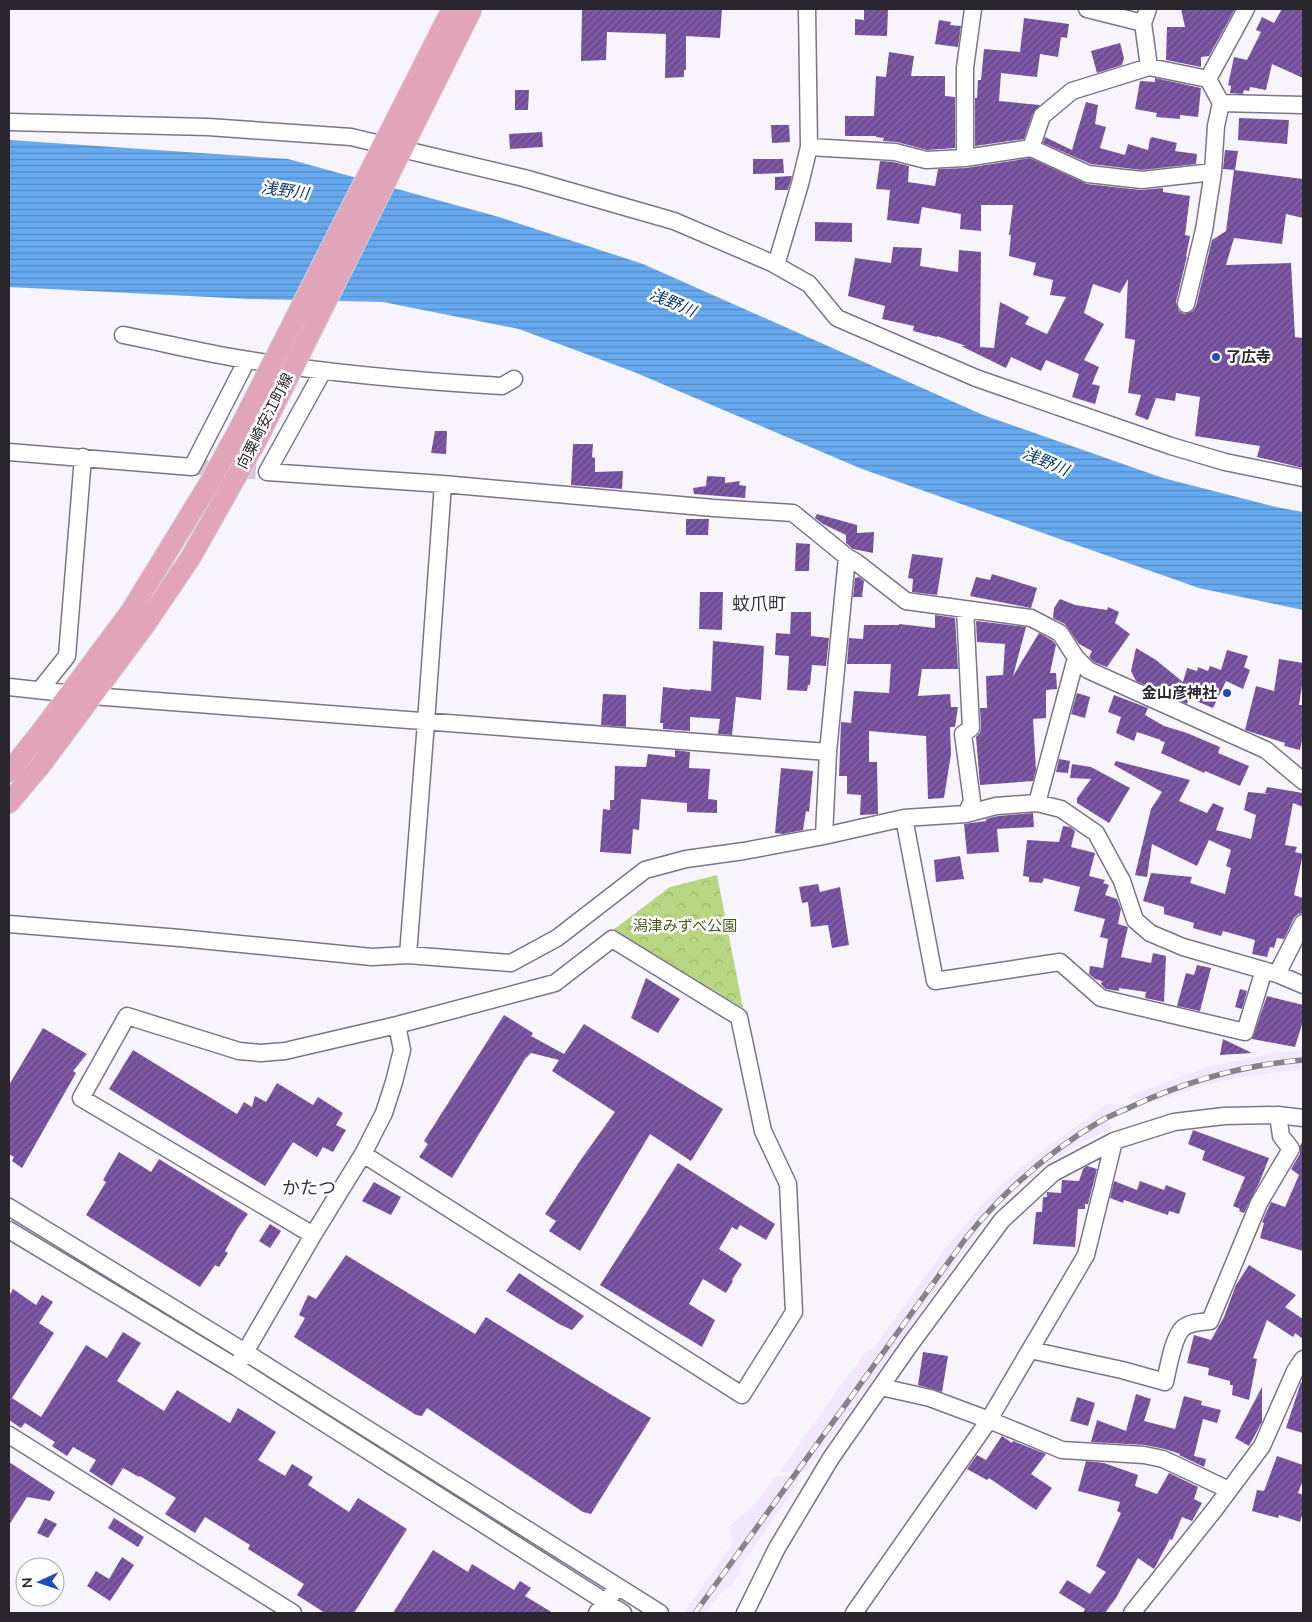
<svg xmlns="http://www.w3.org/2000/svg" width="1312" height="1622" font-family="Mulish,'Noto Sans JP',sans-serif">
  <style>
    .built { fill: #f1e8fe }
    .park { fill: url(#park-crowns) }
    .water { fill: url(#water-rules) }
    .building { fill: url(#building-hatch) }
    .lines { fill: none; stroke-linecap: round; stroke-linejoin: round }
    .minor-tunnel { stroke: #cfcbd4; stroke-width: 16; stroke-dasharray: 16 8; stroke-linecap: butt }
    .minor-casing { stroke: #7c7487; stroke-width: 19 }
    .major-casing { stroke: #d4d4d5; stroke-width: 22 }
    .minor { stroke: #fff; stroke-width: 16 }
    .major { stroke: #e2a4b8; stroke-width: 20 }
    .rail-casing { stroke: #86828a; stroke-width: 5.5 }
    .rail { stroke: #fff; stroke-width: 4; stroke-dasharray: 11; stroke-linecap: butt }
    .major-bridge-casing { stroke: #d4d4d5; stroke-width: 22; stroke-linecap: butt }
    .major-bridge { stroke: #e2a4b8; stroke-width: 20 }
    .poi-dot { fill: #1c4dba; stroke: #fff; stroke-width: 2 }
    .labels { text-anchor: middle; stroke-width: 5; stroke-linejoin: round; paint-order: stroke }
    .poi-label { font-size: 15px; font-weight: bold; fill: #2a262e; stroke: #fff; text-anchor: start }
    .street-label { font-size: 15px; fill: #2a262e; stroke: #fff }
    .park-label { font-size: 15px; fill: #465919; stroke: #fff }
    .water-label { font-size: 16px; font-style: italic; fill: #083b66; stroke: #fff }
    .quarter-label { font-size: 18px; fill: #362f3f; stroke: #fff }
  </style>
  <defs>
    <pattern id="park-crowns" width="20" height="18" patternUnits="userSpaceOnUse" patternTransform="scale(1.25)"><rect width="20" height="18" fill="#b8d581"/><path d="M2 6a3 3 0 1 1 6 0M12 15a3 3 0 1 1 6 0" fill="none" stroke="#9eb770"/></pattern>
    <pattern id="water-rules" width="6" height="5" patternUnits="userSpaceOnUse" patternTransform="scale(1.25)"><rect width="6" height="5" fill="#67aaef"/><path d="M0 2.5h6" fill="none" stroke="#558ac2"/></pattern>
    <pattern id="building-hatch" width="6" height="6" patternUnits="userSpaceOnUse" patternTransform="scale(1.25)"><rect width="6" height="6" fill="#724d9a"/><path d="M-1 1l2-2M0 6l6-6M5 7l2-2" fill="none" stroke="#8569a4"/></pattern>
  </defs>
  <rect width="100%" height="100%" fill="#f8f4fd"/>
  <path class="built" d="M1303,1050v19l-63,8 -32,7 -49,17 -33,-3 9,-4 70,-26 67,-15z
    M1107,1104l34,2 -32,15 3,7 -30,14 -28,18 -40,32 -26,26 -181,253 -27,1 57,-82 30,-39 6,-2 71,-99 26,-32 30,-32 26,-23z
    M804,1475l-63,91 -1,7 -10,14 -8,5 -17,21h-21l49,-71 -4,-15 26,-23 21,-28z"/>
  <path class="park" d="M717,875l26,133 -130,-78 57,-43z"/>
  <path class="water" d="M9,140l279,19 211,58 144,47 340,151 180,63 113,29 27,5v98l-104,-22 -337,-119 -228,-97 -115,-43 -136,-27 -134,-3 -240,-12z"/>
  <path class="building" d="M582,9h140l-2,29 -34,-2v34h-2v7l-19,1 1,-44 -59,-2 -1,28 -25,1z
    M864,9h24l-1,27 -32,-1v-16l9,1z
    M1181,9h54l-26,47 -8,1v10l-35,-7 1,-33h18z
    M1282,9h21v69l-31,-14 -6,26 -16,-3 -1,4 -5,-1 -1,4 -13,-1 1,-7 -3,-1 6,-28 13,3 14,-28 -5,-2 6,-13 12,6z
    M1024,18l45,6 -2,14 -6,-1 -3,20 -18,-3 -3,23 -36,-4 -2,28 41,4 -7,8 -9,26 -49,7v-48h2l1,-18h3l3,-31 36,3z
    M939,20l12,2 -1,3 11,1 -3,21 -23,-3z
    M1120,43l4,15 -2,7 -25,8 -6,-22z
    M889,52l25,4 -3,20h34v20l10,1v51l-28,2 -30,-8 -14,-1 1,-3 -8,-1v-1h-31v-20h29l2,-40 10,1z
    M1155,78l46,10 -3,29 -18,-2v4l-24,-2 1,-4 -22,-4 5,-28 15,1z
    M515,90h14l-1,20h-13z
    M1086,102l12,3 -3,19 11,3 -6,21 25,7 3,-11 20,6 2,-11 2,-2 25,6 -2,8 22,3 -1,10 -54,6 -51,-6 -48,-21 2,-6 27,13z
    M1239,118l50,2 -2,24 -49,-4z
    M771,125h18l1,17 -18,1z
    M542,132l1,15 -33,2 -1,-15z
    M1225,150l13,1 -3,19 -12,-1z
    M1030,158l57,26 54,6 22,-2v4l27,4 -5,39 5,1 -4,21 1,-1 -11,46 3,9 5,3 9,-3 3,-5 16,-66 14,-9 8,-61 69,9v39l-17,-4 -4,30 -48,-6 -8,27 65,-2 4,74 8,1v130l-46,-11 3,-11 -65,-10 5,-39 -24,-4 -1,8 -19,-3 -8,22 -13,-5 6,-20 -13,-2 7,-53 -10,-2 3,-59 -8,14 -27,-9 -9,29 20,11 -20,36 15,7 -7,17 8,2 -5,18 -23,-7 7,-23 -33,-14 -5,11 -30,-14 -5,11 -45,-22h5l-29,-10v1l-24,-6 1,-5 -32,-7 3,-13 -37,-10 7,-38 36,5 2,-16 29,1 -2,18 38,6 1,-22 22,2 -1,95 14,1 6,-46 29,15 -4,7 22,10 19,-37 -16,-2 3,-15 -20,-5 3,-12 -27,-7 2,-21h-2l4,-30h-32v26l-21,-2 1,-15 -39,-7 -3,17 -32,-4 3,-30 -14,-1 4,-28 13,1 16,4 -1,16 27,4 3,-17 28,-1z
    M753,159h30l1,14 -31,1z
    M792,176l-4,14h-13v-13z
    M815,222l37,1v19l-37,-1z
    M435,431h12l-1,23 -15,-1z
    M573,444h20l-1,13 3,1v14l28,-1 -1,18 -51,-4z
    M707,476l18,1v6l15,-2 -1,4 7,1 -1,12 -51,-4 -1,-6 13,-2z
    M817,514l40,11v8l17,-1 -1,21 -20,-4 -7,-6v-8l-23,-11 -8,-6z
    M686,519h23l-1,16h-22z
    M796,543l14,1 -1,27h-14z
    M912,554l31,4 -6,37 -25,-3 1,-13 -5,-1z
    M992,574l45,14 -6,20 -61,-12 6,-19 14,3z
    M859,577l5,4 -2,16h-9l2,-19z
    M700,592h23l-1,38 -23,-1z
    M1060,599l15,6 32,5 1,-3 11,5 -4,11 15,11 -23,33 -13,-5 -5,-5 3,-6 -13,-7 -14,-20 -12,-6 1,-10z
    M791,612h20v24l18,2 -3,28 -14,-1 -2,20h-2l-1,6 -20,-1 2,-34 -14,-1 1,-22 14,1z
    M935,615l20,3 3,51h-36l-4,27 32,-2 1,13h7l-3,20h-5l1,27 -7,44 -16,1 -2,-63 -57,-5v31h8l1,52 -18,1 1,-20 -14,-1v-18h-8l2,-54 10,1 3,-32 35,2 2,-29h-44l2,-26 14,1 1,-14h35v-1l36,4z
    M976,621l50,6 -13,49 26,-43 14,8 3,4 -6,28h6l1,16 -11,1v28l-13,1 3,51 -3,11 -53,4 -4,-48 4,-4 1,-5 -1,-20h7l-1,-32 17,-1 2,-31 -28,-2z
    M713,641l51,5 -3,54 -25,-3 -4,38 -14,-1 2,-15 -30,-2v14l-27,-2v-6h-3l3,-36 27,3v-1l21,2z
    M1136,648l20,12 27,22 4,-14 10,3 1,-4 10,4 2,-5 11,4 6,-20 21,6 -4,11 6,3 -7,19 -17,-8 -13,27 -24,-10 -2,6 -51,-23 -5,-10z
    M1279,659l24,4v16l-4,26h4v30l-3,15 -16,-4 1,-3 -40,-13 11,-44 18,5z
    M1077,693l13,4 -5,21 -14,-4z
    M603,694l23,1v32l-25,-2z
    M1114,695l34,13 -3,7 19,11 23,7 33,14 -2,6 31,13 -9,20 -35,-15 -1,2 -43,-20 4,-11 -5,-1 1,-1 -24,-8 -3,9 -18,-8 5,-16 -13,-5z
    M675,750l15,2 -1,16 21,1 -2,30 9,1v13l-30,-1v-9l-46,-4 -2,31 -6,-1 -2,25 -31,-2 3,-43 7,1v-10h4l1,-34 31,1 2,-13 27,3z
    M1059,759l11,2 -2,12 -12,-1z
    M1116,761l74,19 -11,21 28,12 6,-10 11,5 -8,22 35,9 5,-24 -12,-5 4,-18 21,2 -4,-1 2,-6 36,6v14l-10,-4 -8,42 12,2 -2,5 8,2 -9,41 9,3v15l-5,1 -4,4 -10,21 -7,-1 -3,10 -4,-1 -3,10 -15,-3 3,-14 -32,-9 -2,5 -28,-8 1,-5 -30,-9v-7l-21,-6 8,-28 41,4 -2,6 35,11 6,-26 -5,-2 5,-16 -22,-10 -12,26 -45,-22 -5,33 -12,-2 16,-66 11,-17 -48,-27z
    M1072,764l19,3 39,21 -21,35 -32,-20v-5l14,-19 -21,-1z
    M781,768l32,3 -4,41 -3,-1 -3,19 -20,4 -8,-1z
    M1033,813l1,14 -37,2 2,23 -32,2 -3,-30 22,-3v-2l12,-3z
    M1063,826l7,1 5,4 -4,16 24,6 -6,23 16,4 -2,3 6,2 -4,10 12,4 4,10 -3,15 10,3 -7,30 30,6 2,-10 13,3 -2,46 -19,-4 1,-6 -27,-4v3l-13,-2 -5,-5 1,-3 -7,-2 -6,-5 1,-8 13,2 5,-29 -8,-2 5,-18 -31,-8 6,-24 -36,-9 -2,5 -13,-1v-5l-6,-1 4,-36 32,2z
    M960,856l4,23 -28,3 -2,-22z
    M818,884l2,8 20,-5 9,58 -17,3 -4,-23 -17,2 -3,-25 -6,1 -3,-16z
    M1197,965l14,3 -11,43 -23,-5 9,-33 8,2z
    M646,978l34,21 -22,34 -27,-15z
    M1240,989l7,2 -5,18 -7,-2z
    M1267,996l36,9v16l-8,26 -43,-8z
    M504,1015l29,18 -2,3 33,18 20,-30 139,85 -32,52 -41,-27 -70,117 -31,-20 7,-10 -11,-7 37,-56 33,-46 -63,-41 7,-11 -28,-7 -6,6 -73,119 -33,-21 9,-13 -4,-3z
    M43,1028l44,26 -14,17 3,2 -54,95 -10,-7 2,-4 -5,-3v-69z
    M1223,1039l29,14 -32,2z
    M133,1050l104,64 7,-12 8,5 3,-11 11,6 11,-19 36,22 5,-8 25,16 -7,12 10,5 -13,22 -10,-5 -6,10 -24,-15 -28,44 -156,-97z
    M1193,1130l76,28 -9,23 -16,32 -5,-2 1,-2 -7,-3 12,-29 -43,-17 3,-9 -17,-7z
    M1303,1140v111l-43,-13 4,-15 -2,-1 9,-20 14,5 14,-32 -8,-6 9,-15v-8z
    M119,1152l32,20 8,-13 89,55 -10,14 -13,23 3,2 -9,14 -4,-2 -15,22 -114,-72 20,-33 -3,-2z
    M678,1163l97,61 -9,16 -26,-15 -3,5 -5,-3 -13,22 23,15 -10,16 1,1 -7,12 -23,-14 -14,25 26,16 -13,27 -102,-62z
    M1087,1166l10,3 -9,35h-3v5h-7l-3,38 -42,-3 3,-32h6l1,-15h4v-5l14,1 1,-13 17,1 4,-12z
    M1114,1181l23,9 3,-9 24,9 2,-5 20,8 -7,21 -10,-3 -1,4 -44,-15 -1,3 -13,-5z
    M374,1182l27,15 -10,18 -29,-14z
    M270,1224l11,7 -11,17 -11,-7z
    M346,1255l129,79 11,-17 124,77 41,24 -60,96 -8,-2 -156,-104 -5,8 -6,-1 -122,-78 11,-19 -6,-3 9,-20 8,4z
    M1249,1265l47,30 -11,12 18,12v20l-8,-6 -2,4 -26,-17 -14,38 4,1 -8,41 -17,-5 1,-10h-3v-4l-22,-6 1,-7 -22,-5 7,-28 17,5 13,-23 12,-32z
    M519,1273l65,43 -12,14 -13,-6 -53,-33z
    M13,1289l23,16 6,-10 11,7 -14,21 15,10 -42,65 29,19 45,-72 21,13 16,-26 18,11 -24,38 47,30 13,-21 53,33 8,-15 38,24 -18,28 27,16 7,-12 21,13 -5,8 41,27 9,-14 49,31 -53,84h-29l-28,-18 7,-11 -56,-35 2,-4 -45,-28 -10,16 -30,-19 11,-16 -36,-22 -1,1 -16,-9 -11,18 -23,-15 7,-11 -23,-13 -6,9 -15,-10 3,-4 -30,-19 -4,5 -12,-8v-124z
    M923,1352l25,4 -6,36 -24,-7z
    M1301,1382l2,1v50l-17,-5z
    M1262,1387v35l-13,24 -14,-8z
    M1136,1394l15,5 -7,22 31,8 9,-33 18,5 -1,4 20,5 -4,13 -14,-4 -9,37 12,3 -2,8 -25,-12 1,-1 -15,-5 -20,-4 -54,-3 6,-22 29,11z
    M1077,1397l18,6 -7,23 -18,-5z
    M1002,1436l10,7 1,-2 33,13 -15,20 21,14 -16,22 -47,-32 -2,2 -20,-11 10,-14 9,5z
    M1277,1456l26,9v15l-5,13 5,2v17l-3,10 -21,-7 -1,3 -26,-7 5,-21 7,1z
    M1086,1461l18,2 34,12 -3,11 22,8 12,-21 29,14 -4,12 8,4 -10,18 -10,-4 -10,23 -2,-1 -16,30 -16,-11 -22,40 -11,15h-22l2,-4 -26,-16 8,-13 23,14 16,-22 -10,-6 25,-53 -4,-2 3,-9 -42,-11z
    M9,1462l46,30 -5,9 -23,-4 -18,28z
    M45,1518l12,6 -9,14 -11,-5z
    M114,1518l30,19 -6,10 -30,-19z
    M433,1550l35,22 4,-8 42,26 6,-9 11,7 -6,8 28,17h-160z
    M122,1557l12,8 -24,36 -23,-15 9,-15 13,8z"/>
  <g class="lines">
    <path class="minor-tunnel" d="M192,467l75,5"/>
    <g class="minor-casing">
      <path id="minor" d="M1087,9l56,14
        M1148,9l-5,14 6,44
        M1208,79l38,-70
        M1221,103l82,2
        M9,122l199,5 143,10 173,41 150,43 98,42 37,21 28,34 139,60 195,68 54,16 78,16
        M809,147l86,5 31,8 39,-2v-90l8,-59
        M1031,148l57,26 54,6 71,-8
        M965,158l66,-10 11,-32 30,-25 77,-24 59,12
        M776,265l24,-81 9,-37 -2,-138
        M1186,304l18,-74 9,-58 3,-46 5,-23 -13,-24
        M123,335c42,8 84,19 126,25 84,14 168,21 253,26l12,-7
        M323,371l-56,101 176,12 271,24 79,5 54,44 9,5 50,39 125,17 29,15 16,25 12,12 178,80 37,31
        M9,452l183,15 55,-107
        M965,609l6,119 -8,6 9,67 -6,13
        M9,687l83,9 736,56 -4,84
        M40,690l27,-34 16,-199
        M828,752l19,-195
        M1037,803l39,-145
        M904,818l31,163 125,-19 41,36 144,34 19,-62
        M9,924l171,14 192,19 36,-2 103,8 46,-25 88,-68 41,-11 58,-8 80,-15 80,-18 62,-4 30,-8 41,-3 24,6 35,24 26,48 13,39 15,13 33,14 94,27 26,-51
        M408,955l18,-233 17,-238
        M1277,974l26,11
        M9,1207l236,145 415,261
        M9,1230l227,137 387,246
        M313,1235l-232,-137 46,-82 112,35 22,2 24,-2 112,-26 158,-42 57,-44 127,78 24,114 25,53 6,128 -52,83 -379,-241
        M1030,1350l92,20 43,12c3,-13 8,-45 18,-54 7,-6 19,-6 27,-7l49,-118 32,-54 -10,-13 -3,-21
        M240,1361l73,-126 50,-81 21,-41 10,-31 8,-32 -5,-25
        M881,1387l49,11 59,22 73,30 82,5 19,4 66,31
        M9,1435l284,178
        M597,1613l16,-20
        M745,1613l32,-65 54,-90 78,-112 93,-126 51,-47 61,-32 60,-19 50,-6 54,-1 25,3
        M854,1613l133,-190 99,-168 28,-114
        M1132,1613l83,-104 47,-63 33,-75 8,-12"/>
    </g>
    <g class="major-casing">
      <path id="major" d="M9,772l31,-39 91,-122 79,-129 30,-55
        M9,803l32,-38 104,-140 46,-68 67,-119"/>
    </g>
    <use href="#minor" class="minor"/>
    <use href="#major" class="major"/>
    <g class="rail-casing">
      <path id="rail" d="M695,1613l271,-375c38,-47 86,-89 138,-119 10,-5 21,-9 31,-14 55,-25 108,-40 168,-45"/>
    </g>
    <use href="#rail" class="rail"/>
    <g class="major-bridge-casing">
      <path id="major-bridge" d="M240,427l212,-418
        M258,438l214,-429"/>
    </g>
    <use href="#major-bridge" class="major-bridge"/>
  </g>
  <g class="poi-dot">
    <circle cx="1216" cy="357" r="5"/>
    <circle cx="1227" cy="693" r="5"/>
  </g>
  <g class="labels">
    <g class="poi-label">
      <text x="1226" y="362">了広寺</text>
      <text x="1217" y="698" text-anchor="end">金山彦神社</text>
    </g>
    <g class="street-label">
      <text transform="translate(265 421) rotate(-63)" y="5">向粟崎安江町線</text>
    </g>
    <g class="park-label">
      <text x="685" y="931">潟津みずべ公園</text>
    </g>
    <g class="water-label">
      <text transform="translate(285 190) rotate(8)" y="6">浅野川</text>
      <text transform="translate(673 302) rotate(23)" y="6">浅野川</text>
      <text transform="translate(1046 461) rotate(23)" y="6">浅野川</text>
    </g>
    <g class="quarter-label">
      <text x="759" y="610">蚊爪町</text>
      <text x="309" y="1194">かたつ</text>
    </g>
  </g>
  <rect width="1312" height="1622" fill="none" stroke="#2a262e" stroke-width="20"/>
  <g transform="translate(40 1582) rotate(267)"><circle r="24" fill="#ffffff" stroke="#aaa8ab"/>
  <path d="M0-4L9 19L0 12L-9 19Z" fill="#1c4dba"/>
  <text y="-8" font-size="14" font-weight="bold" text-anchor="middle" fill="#2a262e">N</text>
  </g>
</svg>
